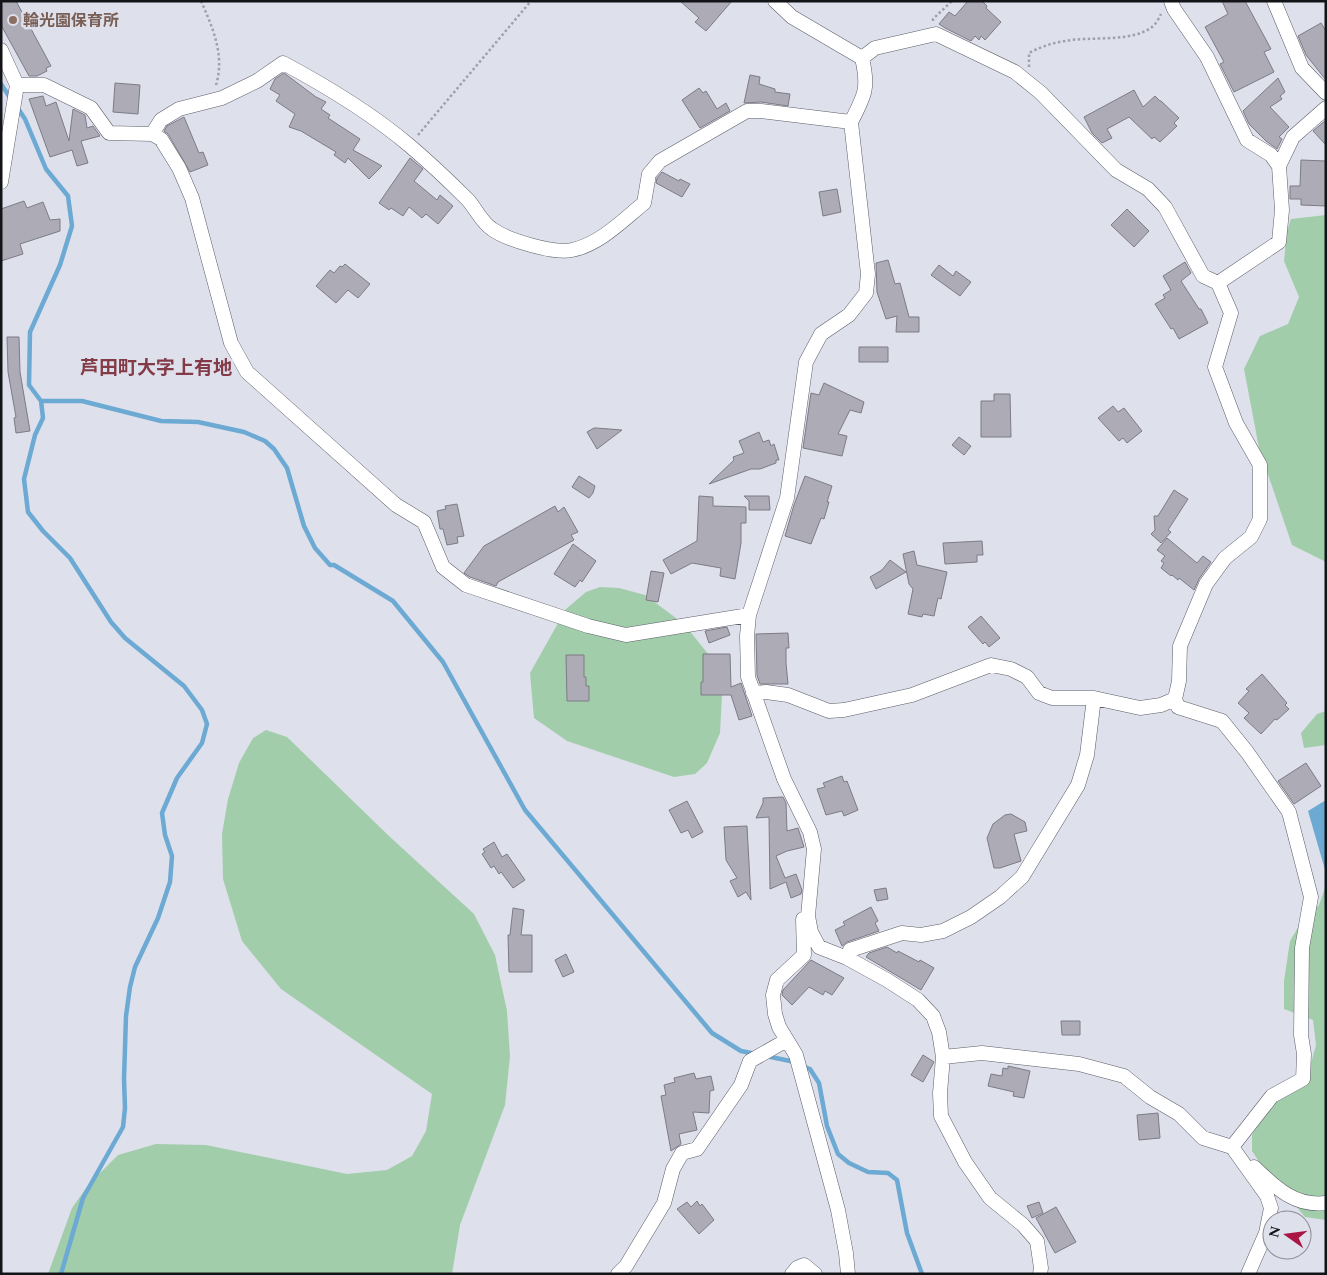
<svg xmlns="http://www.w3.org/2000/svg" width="1327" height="1275" font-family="Spectral,'Noto Sans JP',serif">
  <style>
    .green { fill: #a2cdab }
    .water { fill: #6ca9d3 }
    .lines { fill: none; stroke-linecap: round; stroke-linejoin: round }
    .stream { stroke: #6ca9d3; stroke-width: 4.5 }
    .building { fill: #acabb6; stroke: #7c7b86 }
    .minor-casing { stroke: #5c5e68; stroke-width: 15 }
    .path { stroke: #9fa0aa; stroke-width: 2.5; stroke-dasharray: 2.5 2.5; stroke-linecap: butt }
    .minor { stroke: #fff; stroke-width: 14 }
    .education-dot { fill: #8d6e63; stroke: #dee0ec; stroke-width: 2 }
    .labels { text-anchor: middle; stroke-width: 5; stroke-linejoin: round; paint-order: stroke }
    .education-label { font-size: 16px; font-weight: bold; fill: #785e54; stroke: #dee0ec; text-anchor: start }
    .quarter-label { font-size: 19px; font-weight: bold; fill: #843b48; stroke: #dee0ec }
  </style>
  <rect width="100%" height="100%" fill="#dee0ec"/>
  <path class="green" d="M1326,215v347l-34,-17 -33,-97 -15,-79 16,-33 28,-12 11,-27 -15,-36 3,-30 4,-12z
    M600,587l19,1 26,7 39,29 33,41 5,30 -2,38 -13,30 -12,11 -21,3 -107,-36 -33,-23 -4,-45 36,-64 20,-17z
    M1326,711v34l-22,3 -3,-15 16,-19z
    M266,730l21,7 102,99 85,78 21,41 12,56 3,45 -5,49 -45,120 -8,49h-404l24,-66 17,-24 29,-29 38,-11 50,1 141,29 40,-4 25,-14 14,-25 6,-37 -151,-105 -39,-48 -19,-62 -1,-45 6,-35 11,-36 14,-25z
    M1326,885v335l-21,-3 -43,-51 -10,-15v-16l19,-30 36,-27 9,-33 -3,-25 -29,-11v-28l6,-40 13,-22 16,-14z"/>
  <path class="water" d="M1326,800v73l-18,-62z"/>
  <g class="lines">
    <path class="stream" d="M1,84l10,15
      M17,107l8,12 21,50 22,27 4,30 -12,39 -30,67 -1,53 12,16 2,17 -8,17 -11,44 4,33 15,19 27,27 41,64 14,16 59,48 18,24 5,14 -5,19 -25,35 -15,35 3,22 7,21 -2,26 -12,36 -23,49 -5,20 -4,29 -2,63 1,29 -2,19 -40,71 -22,76
      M41,401h41l79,20 37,1 46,10 21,9 9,8 13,19 17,58 11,22 15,17h4l59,36 50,61 82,148 187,223 29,18 15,3
      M766,1056l29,6
      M802,1066l8,3 9,14 8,43 11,28 11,9 19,9 20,1 9,7 10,53 15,41"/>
  </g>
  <path class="building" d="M1,1h15l35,65 -5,2 1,3 -10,5h-8l-28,-51z
    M680,1h52l-26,30 -11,-9 4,-4z
    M968,1h14l5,5 -1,2 15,14 -16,18 -4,-4 -2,4 -4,-4 -4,5 -26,-13 -6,-4 10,-12 6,4z
    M1222,1h23l26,48 -7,3 10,20 -40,20 -14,-28 4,-2 -19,-35 23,-13z
    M1321,23l5,8v49l-20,-25 -8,-19z
    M284,73l32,24 10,5 -5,7 9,6 -2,3 32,21 -7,11 29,16 -13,13 -21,-21 -3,5 -11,-8 2,-3 -35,-21 -12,-4 6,-13 -19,-13 4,-6 -10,-6 5,-10z
    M750,75l10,2 -1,7 16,5v3l15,2 -2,12 -27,-4 -17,1z
    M1278,78l7,14 -5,4 2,3 -12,8 19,20 -10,10 3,2 -5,10 -11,-8 -17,-17 -6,-13z
    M115,83l25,2 -2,29 -25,-2z
    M699,88l4,5 3,-2 11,18 9,-6 4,8 -30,17 -18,-28z
    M1134,90l9,17 12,-11 5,5h1l18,17 -5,5 3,3 -17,16 -6,-5 -2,2 -23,-22 -22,12 5,9 -10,5 -10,-10 -8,-16z
    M43,96l3,10 10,-4 13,39 4,-32 12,6 2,13 6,-2 7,10 -19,5 7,22 -11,3 -5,-16 -22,7 -21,-58z
    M184,117l15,36 4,-1 5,13 -18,7 -22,-38 -4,-3 3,-5z
    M1326,120v25l-13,-14z
    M410,158l13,11 -9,12 23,19 3,-5 13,11 -15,18 -12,-10 -4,4 -13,-11 -6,9 -12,-8 -2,2 -10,-7z
    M1301,160l25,1v45l-25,-1v-6h-11v-13h10z
    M662,172l17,9 1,-2 10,5 -8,13 -26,-14 1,-5z
    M837,189l4,23 -18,4 -4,-24z
    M24,201l3,7 16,-6 7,18 10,-1v12l-40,13 3,10 -22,7v-52z
    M1127,209l22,22 -15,16 -23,-22z
    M888,260l7,24 5,-1 9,34h10v15h-23l1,-16 -11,3 -9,-27 -1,-29z
    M1185,262l6,11 -10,8 18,28h2l7,14 -29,16 -6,-11 -2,1 -16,-25 10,-6 -2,-3 8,-5 -8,-14z
    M345,264l25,20 -12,14 -10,-8 -12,13 -20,-17 14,-16 4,3 6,-7 2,1z
    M939,265l14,11 3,-5 15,11 -11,14 -29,-21z
    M7,337h12l1,35 10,59 -14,2 -2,-15 2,-1 -8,-45z
    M859,347h29v15h-29z
    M824,383l40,19 -3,11 -11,-3 -12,24 9,2 -5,20 -39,-8 8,-55 8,2z
    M994,394h16l1,43h-30v-36h13z
    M1113,406l5,6 6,-4 18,23 -15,12 -4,-5 -4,3 -21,-23z
    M594,428h2l26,2 -25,19 -10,-17z
    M759,432l4,10 6,-2 2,6 3,-2 5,16h-3v3l-16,6h-9l-42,15 25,-24 -1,-3 11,-4 -5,-12z
    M959,437l12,9 -7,9 -12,-10z
    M579,476l16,10 -2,7 -4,5 -17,-11z
    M805,476l27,10 -5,16h2l-5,17 -3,-1 -10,26 -26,-8 9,-31z
    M1174,490l14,9 -20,31 3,2 -10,11 -10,-9 4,-4 -1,-14h4z
    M699,496l14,1v9l33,1v16h-5v20l-6,36 -15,-3 1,-8 -29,-5 -21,11 -8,-14 34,-19z
    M744,496h25l1,14h-21v-9z
    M457,504l7,32 -7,1 1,6 -11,2 -4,-16h-3l-3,-18 9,-2 -1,-3z
    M555,506l3,6 6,-5 14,25 -7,3 3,5 -76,42 -2,4 -26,-9 -6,-4 20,-27z
    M1167,538l30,25 6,-7 8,6 -12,17 -5,11 -15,-12 -1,2 -6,-5 -1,1 -10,-8 3,-5 -3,-2 4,-5 -8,-6z
    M982,541l1,14h-6v7l-32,2 -2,-21z
    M573,544l23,17 -14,21 -2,-2 -5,7 -21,-13z
    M914,551l3,14 30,7 -6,27 -3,-1 -4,18 -11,-2 -1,3 -14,-3 5,-25 -4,-5 -6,-30z
    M890,560l16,12 -30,17 -6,-12 12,-7z
    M651,571l13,2 -6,29 -12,-2z
    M981,616l19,22 -11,9 -4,-5 -2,2 -15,-17z
    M727,627l3,8 -21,8 -4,-12z
    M788,633l1,15h-3v15l2,21h-28l-3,-9 -1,-41z
    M703,654h27l1,33 10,-4 11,33 -13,4 -8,-25h-30v-13h2z
    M566,655h18v22h2v9h3v15h-22z
    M1262,674l25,29 -2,2 4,4 -12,11 -2,-1 -14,15 -17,-16 5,-5 -11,-10 11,-12 -3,-2z
    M1306,763l15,23 -27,18 -16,-23z
    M842,776l2,6 3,-1 11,29 -14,6 -2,-5 -16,4 -9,-26 8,-2 -2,-4z
    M783,797l3,6 1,28 11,-3 6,19 -17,4 -11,5 9,22 11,-4 6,16 -1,4 -10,4 -5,-16 -16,7 -1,-72 -13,1 7,-15v-5z
    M687,801l16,31 -11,6 -4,-8 -7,3 -12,-23z
    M1011,814l14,8 2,9 -13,3 7,27 -21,7h-6l-7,-30 6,-14 12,-9z
    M747,826l4,74 -5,-8 -8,5 -8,-16 7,-3 -11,-18 -2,-33z
    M494,842l8,15 5,-3 18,26 -12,8 -12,-16 -2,2 -5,-8 -3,2 -9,-14 3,-2 -2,-3z
    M886,888l2,11 -11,2 -3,-11z
    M871,907l7,14 -3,2 4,8 -32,11 -5,4 -7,-16 10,-5 -2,-3z
    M513,908l11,2 -3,25h11v37h-23l-1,-37h2z
    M887,947l10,6 1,-2 21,11 1,-2 14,8 -13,22 -55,-33 3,-4z
    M566,954l8,18 -11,5 -8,-17z
    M811,960l33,18 -12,17 -7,-4 -2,4 -14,-8 -17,18 -10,-10 1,-5z
    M1061,1021h19v14h-18z
    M923,1055l11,7 -11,20 -12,-7z
    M1008,1066l22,5 -6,27 -11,-2 1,-4 -26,-6 3,-12 11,2 1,-8 5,1z
    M694,1073l2,6 15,-3 3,14 -4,1 -1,22 -16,-1 4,18 -18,4 2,10 -10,7 -10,-55 5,-1 -2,-10 11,-3 -1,-4z
    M1158,1113l2,25 -21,2 -2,-25z
    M697,1201l3,5 2,-2 12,16 -15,14 -22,-25 10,-7 4,5z
    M1039,1202l4,11 -11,5 -5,-12z
    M1056,1207l20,35 -21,11 -19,-35z"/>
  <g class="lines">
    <g class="minor-casing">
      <path id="minor" d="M775,1l17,16 70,41c7,30 3,37 -11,64l17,152 -2,19 -17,22 -28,19 -15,28 -19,136 -38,117 -2,21 1,41 36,102 26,53 4,17 -6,67 3,16 8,15 28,11 40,22 31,20 15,16 6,16 4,25 -3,36 1,23 24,46 25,36 33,27 14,16 4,27 -1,6
        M1274,1l28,67 24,25
        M1,50l16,35 -16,97
        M862,58l13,-10 61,-14 79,38 26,21 75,77 32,19 17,18 38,69 15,7 61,-41 3,-32 -3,-44 -8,-11 -24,-15 -40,-83 -33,-48 -3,-8
        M17,85h27l47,23 18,25 43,1 9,5 18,29 13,30 39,145 16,29 149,133 28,17 19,45 23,18 122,41 38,9 123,-20
        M152,134l9,-14 18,-11 43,-11 35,-17 26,-18c45,24 88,50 127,83 20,17 40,36 58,54 8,9 14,23 24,29 15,11 62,25 80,21 28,-6 50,-29 72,-47l5,-29 11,-13 87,-50h14l90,11
        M1279,166l14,-29 33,-29
        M753,693l13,-1 22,3 41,16 15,-1 68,-15 79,-30 20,4 16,8 12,16 13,5h42l46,10 21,-3 14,-6 4,-18 1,-35 26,-62 19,-26 26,-21 9,-18v-54l-24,-42 -21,-56 16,-54 -13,-30
        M1175,699l3,8 44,14 25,31 42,60 22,85 -9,51 -1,87 3,19 -1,25 -31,17 -40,51
        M803,919l1,36 -27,25 -4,15 2,19 4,13 17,28 42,155 8,43 2,21
        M847,958l3,-8 52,-17 19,2 22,-4 28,-14 29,-20 22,-20 56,-92 9,-30 7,-57
        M943,1057l39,-4 97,11 45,12 26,21 29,17 24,24 29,9 35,49 4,12 -5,25 -18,41
        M1254,1167c20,19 40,40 72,36
        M618,1274l8,-8 38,-63 9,-34 9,-16 15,-4 44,-64 9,-24 37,-21
        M792,1274l5,-6 7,-3 11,9"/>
    </g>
    <path class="path" d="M201,1c12,27 24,55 15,84
      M933,21v-2l19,-18
      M1029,67v-14c11,-6 23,-10 36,-12 25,-5 66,2 87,-14 4,-3 7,-9 9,-13
      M418,135l113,-134"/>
    <use href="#minor" class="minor"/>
  </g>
  <circle class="education-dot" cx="13" cy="20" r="5"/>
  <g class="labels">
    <g class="education-label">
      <text x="23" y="26">輪光園保育所</text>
    </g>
    <g class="quarter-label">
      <text x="156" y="374">芦田町大字上有地</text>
    </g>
  </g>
  <rect width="1327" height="1275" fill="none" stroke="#131418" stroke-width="5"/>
  <g transform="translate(1287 1235) rotate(284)"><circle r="24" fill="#dee0ec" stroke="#8d8e97"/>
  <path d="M0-4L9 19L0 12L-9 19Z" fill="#aa1544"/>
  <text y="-8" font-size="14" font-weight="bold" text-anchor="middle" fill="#131418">N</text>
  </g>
</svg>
